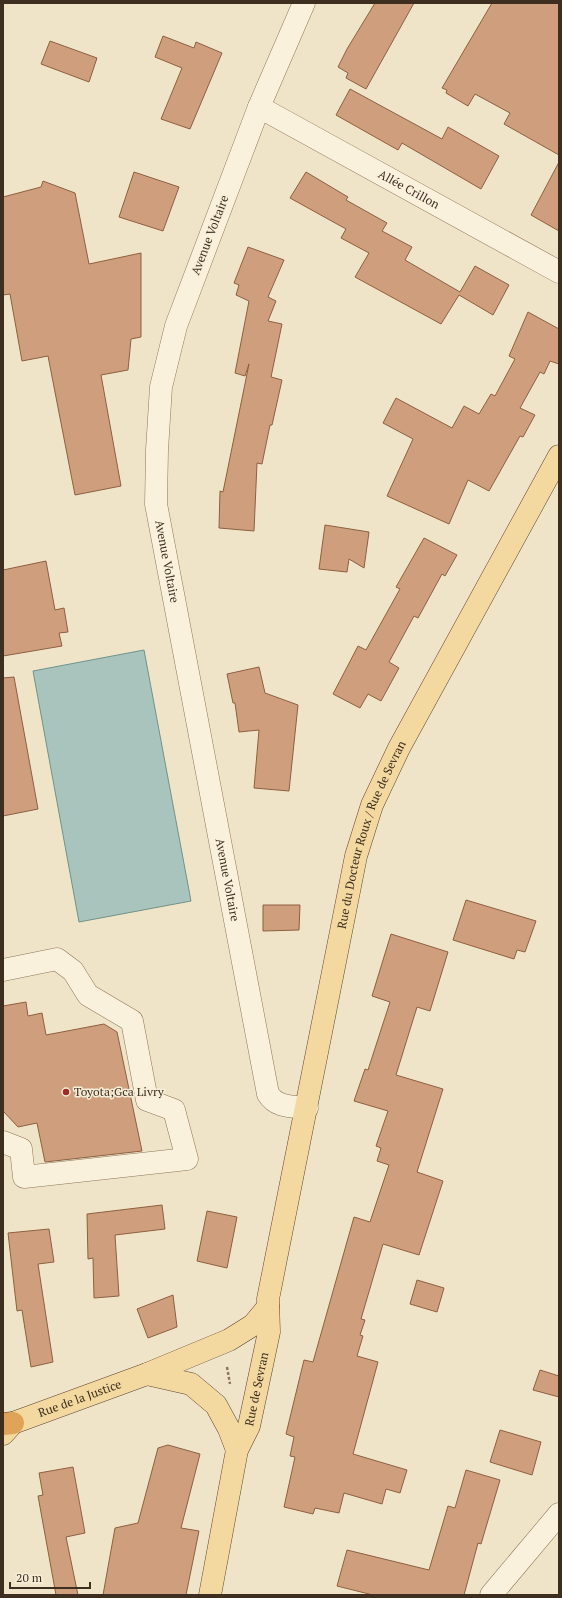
<svg xmlns="http://www.w3.org/2000/svg" width="562" height="1598" font-family="'PT Serif',serif">
  <style>
    .water { fill: #a9c4bc; stroke: #6f938a }
    .building { fill: #cf9f7d; stroke: #8d5f41 }
    .lines { fill: none; stroke-linecap: round; stroke-linejoin: round }
    .minor-casing { stroke: #8d765c; stroke-width: 23 }
    .major-casing { stroke: #5b4430; stroke-width: 23 }
    .highway-casing { stroke: #5b4430; stroke-width: 23 }
    .path { stroke: #8d765c; stroke-width: 2.5; stroke-dasharray: 3 2; stroke-linecap: butt }
    .minor { stroke: #faf1dc; stroke-width: 22 }
    .major { stroke: #f3d9a0; stroke-width: 22 }
    .highway { stroke: #e0a458; stroke-width: 22 }
    .poi-dot { fill: #9e2a2b; stroke: #f7eed8; stroke-width: 1.5 }
    .labels { text-anchor: middle; stroke-width: 3; stroke-linejoin: round; paint-order: stroke }
    .street-label { font-size: 12px; fill: #3d2e20; stroke: #f7eed8 }
    .poi-label { font-size: 12px; fill: #3d2e20; stroke: #f7eed8; text-anchor: start }
  </style>
  <rect width="100%" height="100%" fill="#f0e4c8"/>
  <path class="water" d="M144,650l47,251 -112,21 -46,-251z"/>
  <path class="building" d="M375,3h39l-48,86 -20,-11 2,-5 -10,-6 9,-18z
    M492,3h67v152l-55,-31 6,-11 -35,-19 -7,12 -22,-13 1,-3 -5,-2z
    M163,36l31,12 2,-6 26,11 -32,76 -29,-10 21,-51 -27,-11z
    M50,41l47,17 -8,24 -48,-18z
    M350,89l92,50 6,-12 51,29 -18,33 -79,-46 -4,7 -62,-35z
    M559,162v69l-28,-16z
    M134,172l45,15 -16,44 -44,-14z
    M306,172l42,25 -2,3 41,23 -5,8 30,16 -7,13 55,32 15,-26 34,19 -16,30 -34,-20 -18,29 -86,-47 14,-24 -28,-15 5,-9 -56,-31z
    M43,181l32,12 14,71 52,-11v84l-10,2 -3,31 -27,5 20,111 -46,9 -27,-139 -26,5 -12,-67 -7,1v-98l38,-10z
    M248,247l36,13 -16,37 8,4 -8,20 14,3 -11,53 11,3 -10,45h-2l-8,39 -5,-1 -3,68 -35,-3 1,-37 3,1 26,-128 -4,12 -10,-3 14,-72 -13,-6 3,-10 -5,-2z
    M528,312l31,17v35l-9,-3 -6,13 -4,-2 -20,36 15,7 -12,22 -3,-1 -31,55 -21,-11 -19,44 -62,-28 26,-57 -30,-16 13,-25 56,30 12,-22 15,8 12,-20 4,2 20,-37 -6,-3z
    M325,525l44,7 -5,36 -15,-9 -2,13 -28,-3z
    M424,538l33,17 -12,21 -3,-2 -24,44 -4,-2 -25,46 10,6 -18,33 -13,-7 -8,14 -27,-14 25,-48 8,4 34,-61 -4,-2z
    M46,561l9,49 9,-2 4,24 -9,1 3,13 -59,10v-86z
    M259,667l6,26 33,12 -9,86 -35,-3 5,-58 -20,2 -4,-29h-2l-6,-29z
    M14,677l24,132 -35,7v-138z
    M466,900l70,21 -11,31 -8,-2 -3,9 -61,-19z
    M263,905h37l-1,25 -36,1z
    M391,934l57,18 -18,59 -13,-4 -21,68 47,14 -26,83 26,9 -24,74 -36,-11 -22,75 4,1 -5,15 3,1 -6,20 21,6 -25,92 54,16 -7,23 -14,-4 -4,15 -38,-11 -5,20 -24,-5 -2,6 -29,-7 11,-50 -5,-1 4,-19 -8,-3 18,-74 9,2 41,-145 16,5 19,-57 -12,-4 4,-13 -5,-2 12,-35 -34,-10 11,-32 3,1 22,-68 -18,-6z
    M26,1002l2,14 14,-3 4,22 58,-11 13,8 25,119 -97,11 -8,-39 -19,4 -15,-16v-105z
    M162,1205l3,24 -50,6 4,61 -25,2 -1,-40 -5,1 -1,-45z
    M207,1211l30,6 -10,51 -30,-7z
    M49,1229l5,33 -16,2 15,98 -22,5 -9,-57 -5,1 -9,-78z
    M417,1280l27,8 -7,24 -27,-8z
    M173,1295l4,32 -29,11 -11,-29z
    M540,1370l19,6v21l-26,-7z
    M500,1430l41,12 -9,33 -42,-13z
    M168,1445l32,9 -19,74 18,3 -13,64h-83l12,-67 23,-5 20,-75z
    M73,1467l12,66 -19,4 12,58h-22l-18,-99 5,-1 -4,-22z
    M466,1470l34,10 -19,64 -3,-1 -14,52h-91l-36,-9 10,-36 82,20 19,-64 7,2z"/>
  <g class="lines">
    <g class="minor-casing">
      <g id="minor">
        <path id="s1" d="M304,3l-45,104 -83,219 -15,61 -4,63 -1,54 112,590c9,14 23,12 39,14"/>
        <path id="s2" d="M259,107l300,165"/>
        <path d="M3,970l54,-11 16,12 15,24 44,26 15,79 27,10 13,49 -163,18 -3,-28 -18,-7"/>
        <path d="M491,1595l68,-81"/>
      </g>
    </g>
    <g class="major-casing">
      <g id="major">
        <path d="M147,1374l44,10 25,21 13,24 8,21"/>
        <path id="s3" d="M3,1434l10,-11 134,-49 82,-34 24,-15 15,-18"/>
        <path id="s4" d="M210,1595l27,-145 12,-24 20,-94 -1,-33 88,-443 16,-51 27,-57 160,-292"/>
      </g>
    </g>
    <g class="highway-casing">
      <path id="highway" d="M3,1424l10,-1"/>
    </g>
    <path class="path" d="M227,1367l3,17"/>
    <use href="#minor" class="minor"/>
    <use href="#major" class="major"/>
    <use href="#highway" class="highway"/>
  </g>
  <circle class="poi-dot" cx="66" cy="1092" r="4"/>
  <g class="labels">
    <g class="street-label">
      <text dy="4" stroke="none"><textPath href="#s2" startOffset="171">Allée Crillon</textPath></text>
      <text transform="translate(210 235) rotate(-69)" y="4">Avenue Voltaire</text>
      <text dy="4" stroke="none"><textPath href="#s1" startOffset="586">Avenue Voltaire</textPath></text>
      <text dy="4" stroke="none"><textPath href="#s4" startOffset="780">Rue du Docteur Roux / Rue de Sevran</textPath></text>
      <text dy="4" stroke="none"><textPath href="#s1" startOffset="910">Avenue Voltaire</textPath></text>
      <text dy="4" stroke="none"><textPath href="#s4" startOffset="212">Rue de Sevran</textPath></text>
      <text dy="4" stroke="none"><textPath href="#s3" startOffset="86">Rue de la Justice</textPath></text>
    </g>
    <g class="poi-label">
      <text x="74" y="1096">Toyota;Gca Livry</text>
    </g>
  </g>
  <rect width="562" height="1598" fill="none" stroke="#3d2e20" stroke-width="8"/>
  <path d="M10 1582v6h80v-6" fill="none" stroke="#3d2e20" stroke-width="2"/>
  <text x="16" y="1582" font-size="12" fill="#3d2e20" stroke="#f7eed8" stroke-width="3" paint-order="stroke">20 m</text>
</svg>
